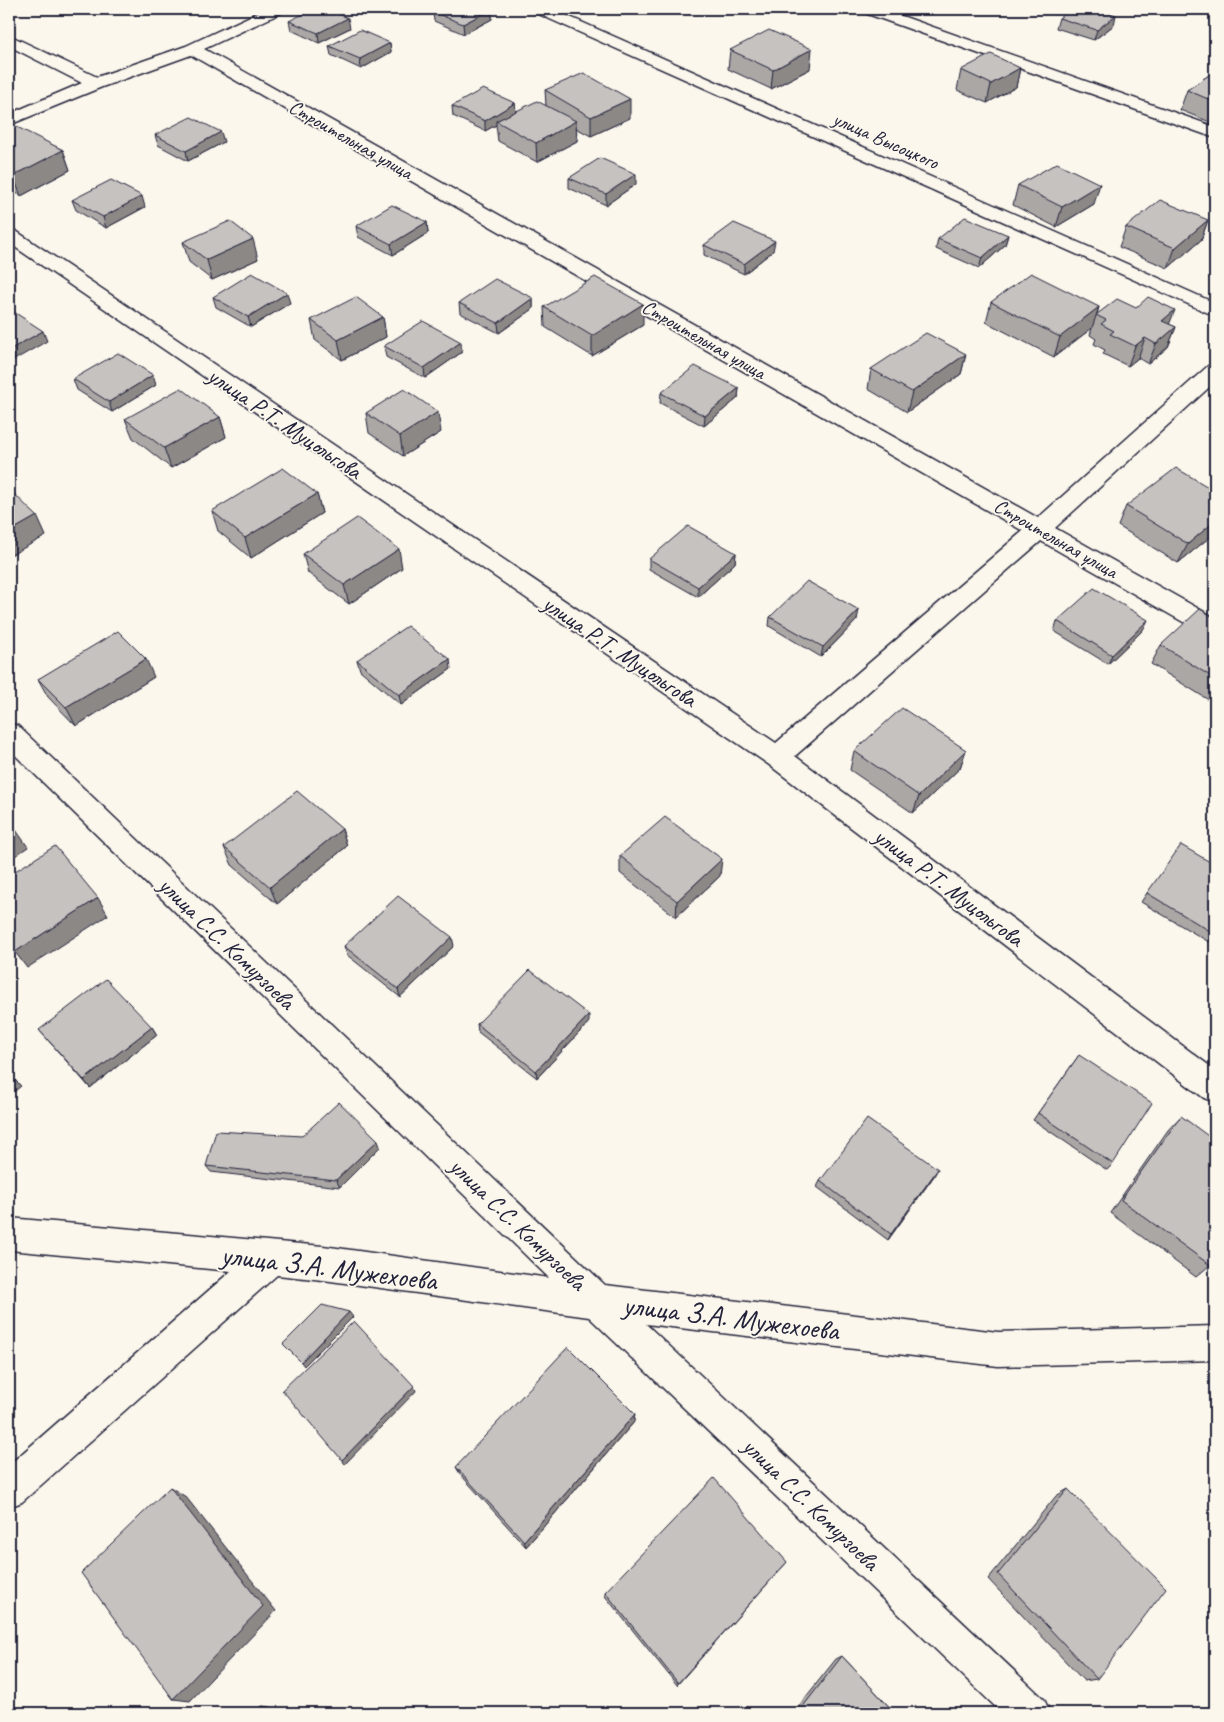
<svg xmlns="http://www.w3.org/2000/svg" width="1224" height="1722" font-family="Caveat,sans-serif">
  <style>
    .lines { fill: none; stroke-linecap: round; stroke-linejoin: round }
    .street-casing { stroke: #22223b; stroke-width: 3 }
    .street { fill: #fbf7ec; fill-rule: evenodd }
    .wall { fill: #aaa7a5; stroke: #22223b }
    .shaded-wall { fill: #8b8886; stroke: #22223b }
    .building { fill: #c6c2c0; stroke: #22223b }
    .labels { text-anchor: middle; stroke-width: 4; stroke-linejoin: round; paint-order: stroke }
    .far-street-label { font-size: 20px; fill: #22223b; stroke: #fbf7ec }
    .street-label { font-size: 24px; fill: #22223b; stroke: #fbf7ec }
    .near-street-label { font-size: 29px; fill: #22223b; stroke: #fbf7ec }
  </style>
  <rect width="100%" height="100%" fill="#fbf7ec"/>
  <filter id="ink" filterUnits="userSpaceOnUse"><feTurbulence type="fractalNoise" baseFrequency=".02" numOctaves="2"/><feDisplacementMap in="SourceGraphic" scale="10" xChannelSelector="R" yChannelSelector="G"/><feConvolveMatrix kernelMatrix="1 2 1 2 8 2 1 2 1" color-interpolation-filters="sRGB"/></filter>
  <g filter="url(#ink)">
    <g class="lines">
      <g class="street-casing">
        <path id="street" d="M265,9h20l-2,3 -79,37 834,469 170,-152 7,-1v17l-160,146 160,90v20l-9,-3 -165,-94 -246,215 420,314v32l-11,-4 -436,-334 -759,-521v-14l7,2 760,512 247,-212 -832,-476 -89,32 -93,38v-11l73,-31 -73,-37v-11l88,42 89,-31z
          M532,9h20l663,294v13l-681,-304z
          M860,9h22l333,118v11l-353,-126z
          M9,723l9,3 587,559 393,47 217,-6v34l-217,6 -352,-42 398,375 6,14h-48l-413,-396 -266,-37 -46,-5 -255,227 -13,5v-42l222,-194 -222,-21v-32l314,28 226,32 -540,-529z"/>
      </g>
      <use href="#street" class="street"/>
    </g>
    <path class="wall" d="M492,9v10l-28,15 -30,-13 -1,-9z
      M1059,18l55,7 -20,15 -38,-12z
      M289,21l61,7 -31,15 -28,-13z
      M390,43l1,9 -30,17 -30,-14 -2,-9z
      M730,50l80,19 -39,20 -43,-20z
      M1020,68l-4,19 -29,16 -30,-13 4,-20z
      M1215,71v53l-35,-14 7,-20z
      M545,90l85,28 -39,18 -15,-8 1,13 -40,21 -39,-21 -2,-16 -11,6 -32,-15 -1,-10 63,-3 1,9 30,-6z
      M9,125l54,25 7,20 -49,26 -12,-7z
      M155,135l69,7 -36,19 -30,-16z
      M569,178l67,6 -30,21 -37,-17z
      M1018,185l76,19 -38,23 -43,-22z
      M72,200l73,7 -39,21 -30,-18z
      M1208,220l-7,20 -33,28 -49,-21 7,-20z
      M427,222l1,11 -35,22 -35,-18 -2,-11z
      M1008,235l-3,10 -26,23 -43,-19 2,-10z
      M183,242l75,17 -46,21 -23,-18z
      M704,245l69,6 -29,23 -40,-19z
      M213,297l77,6 -39,24 -35,-20z
      M533,298v11l-34,24 -39,-20 -1,-10z
      M991,302l108,5 -2,8 72,9 7,3 -8,20 -20,17 -10,-6 -10,8 -25,-12 2,-4 -11,-6 2,-5 -6,-4 2,-7 -38,29 -68,-35z
      M544,307l99,18 -51,31 -47,-29z
      M383,317l3,20 -44,23 -27,-20 -4,-20z
      M384,346l78,6 -37,26 -39,-21z
      M966,354l-5,20 -54,38 -39,-23 3,-20z
      M153,375l3,10 -44,27 -35,-22 -4,-11z
      M739,388l-1,10 -34,28 -44,-23 1,-10z
      M366,413l75,19 -38,24 -34,-23z
      M220,417l6,20 -55,31 -38,-30 -8,-19z
      M1215,491v42l-37,30 -60,-37 8,-20z
      M317,494l5,19 -71,45 -33,-27 -6,-20z
      M736,553l-1,10 -37,34 -49,-28v-10z
      M303,554l99,14 -53,36 -41,-31z
      M770,617l87,3 -36,37 -52,-31z
      M1215,618v86l-64,-40 10,-19z
      M1057,621l86,9 -35,34 -54,-33z
      M357,660l94,9 -50,36 -41,-35z
      M154,677l-78,49 -28,-29 -10,-18z
      M966,750l-6,18 -47,45 -63,-43 4,-19z
      M342,829l5,17 -70,58 -45,-39 -8,-18z
      M620,856l100,20 -44,41 -56,-44z
      M1215,865v69l-6,8 -68,-40 6,-9z
      M344,946h110l-54,51 -53,-42z
      M589,1022l-52,56 -59,-46 -1,-8z
      M152,1027l5,8 -67,53 -51,-58z
      M1079,1055l34,109 -6,6 -74,-50z
      M1181,1116l29,149 -14,12 -86,-64 58,-83z
      M380,1147l-40,40 -129,-15 -5,-6z
      M934,1176l-46,64 -71,-53 3,-6z
      M634,1422l-108,125 -66,-73 -4,-7z
      M1068,1489l29,190 -13,2 -96,-102 68,-83z
      M787,1562l-110,123 -72,-89v-4z
      M842,1656l53,57h-102l43,-54z"/>
    <path class="shaded-wall" d="M492,9v10l-28,15 -1,-10z
      M1116,15l-2,10 -20,15 3,-10z
      M348,18l2,10 -31,15 -1,-10z
      M390,43l1,9 -30,17 -1,-10z
      M812,49l-2,20 -39,20 2,-19z
      M1020,68l-4,19 -29,16 4,-19z
      M630,99v19l-39,18v-19z
      M515,103l1,10 -20,8v4l-11,6v-10z
      M576,121l1,20 -40,21 -1,-19z
      M221,132l3,10 -36,19 -2,-10z
      M63,150l7,20 -49,26 -8,-20z
      M636,174v10l-30,21v-11z
      M1100,184l-6,20 -38,23 6,-20z
      M142,196l3,11 -39,21 -3,-11z
      M1208,220l-7,20 -33,28 7,-20z
      M427,222l1,11 -35,22 -2,-11z
      M1008,235l-3,10 -26,23 3,-10z
      M253,239l5,20 -46,21 -5,-20z
      M775,241l-2,10 -29,23v-10z
      M287,293l3,10 -39,24 -3,-10z
      M533,298v11l-34,24 -1,-10z
      M643,304v21l-51,31v-20z
      M1099,307l-7,21 -38,29 6,-20z
      M1175,310l-8,20 -5,-9z
      M383,317l3,20 -44,23 -4,-20z
      M1176,327l-8,20 -20,17 8,-20z
      M43,331l4,10 -38,22v-13z
      M1145,338l-7,20 -10,8 7,-20z
      M461,342l1,10 -37,26 -1,-10z
      M966,354l-5,20 -54,38 5,-20z
      M153,375l3,10 -44,27 -3,-10z
      M739,388l-1,10 -34,28 1,-10z
      M438,412l3,20 -38,24 -3,-20z
      M220,417l6,20 -55,31 -7,-20z
      M317,494l5,19 -71,45 -6,-20z
      M37,516l9,20 -37,20v-24z
      M1215,521v12l-37,30 10,-19z
      M399,549l3,19 -53,36 -5,-19z
      M736,553l-1,10 -37,34v-10z
      M859,610l-2,10 -36,37 2,-10z
      M1148,620l-5,10 -35,34 4,-9z
      M146,659l8,18 -78,49 -10,-19z
      M450,659l1,10 -50,36 -2,-10z
      M966,750l-6,18 -47,45 6,-17z
      M342,829l5,17 -70,58 -7,-17z
      M16,830l12,17 -19,13v-25z
      M722,859l-2,17 -44,41 1,-16z
      M98,898l10,17 -81,53 -12,-16z
      M452,937l2,9 -54,51 -2,-8z
      M589,1015v7l-52,56 -1,-7z
      M152,1027l5,8 -67,53 -6,-8z
      M14,1079l7,7 -12,10v-12z
      M378,1140l2,7 -40,40 -4,-7z
      M938,1169l-4,7 -46,64 3,-6z
      M349,1312l4,5 -49,49 -3,-4z
      M414,1386l2,5 -71,73 -3,-4z
      M635,1414l-1,8 -108,125 -2,-6z
      M170,1487l16,10 90,114 -86,90 -17,-2z
      M262,1706l9,1 5,6h-9z"/>
    <path class="building" d="M313,9h14l21,9 -30,15 -29,-12z
      M439,9h53l-29,15 -30,-12z
      M1071,9h27l18,6 -19,15 -38,-12z
      M360,30l30,13 -30,16 -31,-13z
      M769,30l43,19 -39,21 -43,-20z
      M991,54l29,14 -29,16 -30,-14z
      M1215,71v31l-28,-12z
      M584,73l46,26 -39,18 -46,-27z
      M483,89l32,14 -30,18 -33,-15z
      M537,101l39,20 -40,22 -40,-22z
      M191,117l30,15 -35,19 -31,-16z
      M11,124l52,26 -50,26 -4,-3v-48z
      M600,158l36,16 -30,20 -37,-16z
      M1057,163l43,21 -38,23 -44,-22z
      M111,180l31,16 -39,21 -31,-17z
      M1160,200l48,20 -33,28 -49,-21z
      M392,205l35,17 -36,22 -35,-18z
      M965,217l43,18 -26,23 -44,-19z
      M230,221l23,18 -46,21 -24,-18z
      M734,223l41,18 -31,23 -40,-19z
      M252,273l35,20 -39,24 -35,-20z
      M1031,273l68,34 -39,30 -69,-35z
      M595,277l48,27 -51,32 -48,-29z
      M495,279l38,19 -35,25 -39,-20z
      M356,297l27,20 -45,23 -27,-20z
      M1148,297l27,13 -13,11 14,6 -20,17 -11,-6 -10,8 -25,-12 4,-3 -13,-7 5,-4 -10,-5 21,-16 19,9z
      M11,310l32,21 -34,19v-38z
      M423,321l38,21 -37,26 -40,-22z
      M926,333l40,21 -54,38 -41,-23z
      M118,353l35,22 -44,27 -36,-23z
      M695,366l44,22 -34,28 -44,-23z
      M181,388l39,29 -56,31 -39,-29z
      M404,389l34,23 -38,24 -34,-23z
      M283,468l34,26 -72,44 -33,-27z
      M1176,468l39,23v30l-27,23 -62,-38z
      M9,489l28,27 -28,16z
      M357,518l42,31 -55,36 -41,-31z
      M688,526l48,27 -38,34 -49,-28z
      M807,581l52,29 -36,37 -53,-30z
      M1094,588l54,32 -36,35 -55,-34z
      M1200,609l15,9v61l-54,-34z
      M407,626l43,33 -51,36 -42,-35z
      M118,631l28,28 -80,48 -28,-28z
      M902,708l64,42 -47,46 -65,-45z
      M297,791l45,38 -72,58 -46,-40z
      M665,817l57,42 -45,42 -57,-45z
      M9,821l7,9 -7,5z
      M1181,845l34,20v69l-68,-41z
      M55,846l43,52 -83,54 -6,-8v-69z
      M398,896l54,41 -54,52 -54,-43z
      M530,970l59,45 -53,56 -59,-47z
      M106,979l46,48 -68,53 -45,-50z
      M1079,1055l73,48 -39,61 -75,-51z
      M9,1073l5,6 -5,5z
      M339,1102l39,38 -42,40 -130,-14 10,-35 86,5z
      M1181,1116l34,25v116l-5,8 -89,-65z
      M867,1119l71,50 -47,65 -71,-53z
      M322,1305l27,7 -48,50 -18,-18z
      M354,1321l60,65 -72,74 -60,-70z
      M568,1347l67,67 -111,127 -68,-74z
      M714,1478l73,84 -109,121 -73,-91z
      M170,1487l93,119 -90,93 -92,-126z
      M1068,1489l98,99 -69,91 -99,-105z
      M842,1656l53,57h-97z
      M262,1706l5,7h-13z"/>
  </g>
  <g class="labels">
    <g class="far-street-label">
      <text transform="translate(351 139) rotate(30)" y="7">Строительная улица</text>
      <text transform="translate(886 140) rotate(24)" y="7">улица Высоцкого</text>
      <text transform="translate(704 339) rotate(30)" y="7">Строительная улица</text>
      <text transform="translate(1056 538) rotate(30)" y="7">Строительная улица</text>
    </g>
    <g class="street-label">
      <text transform="translate(285 423) rotate(34)" y="8">улица Р.Т. Муцольгова</text>
      <text transform="translate(620 651) rotate(34)" y="8">улица Р.Т. Муцольгова</text>
      <text transform="translate(949 887) rotate(37)" y="8">улица Р.Т. Муцольгова</text>
      <text transform="translate(227 943) rotate(44)" y="8">улица С.С. Комурзоева</text>
      <text transform="translate(518 1224) rotate(44)" y="8">улица С.С. Комурзоева</text>
      <text transform="translate(811 1504) rotate(44)" y="8">улица С.С. Комурзоева</text>
    </g>
    <g class="near-street-label">
      <text transform="translate(329 1267) rotate(7)" y="10">улица З.А. Мужехоева</text>
      <text transform="translate(731 1317) rotate(7)" y="10">улица З.А. Мужехоева</text>
    </g>
  </g>
  <rect width="1224" height="1722" fill="none" stroke="#fbf7ec" stroke-width="30"/>
  <rect x="15" y="15" width="1194" height="1692" fill="none" stroke="#22223b" stroke-width="2" filter="url(#ink)"/>
</svg>
